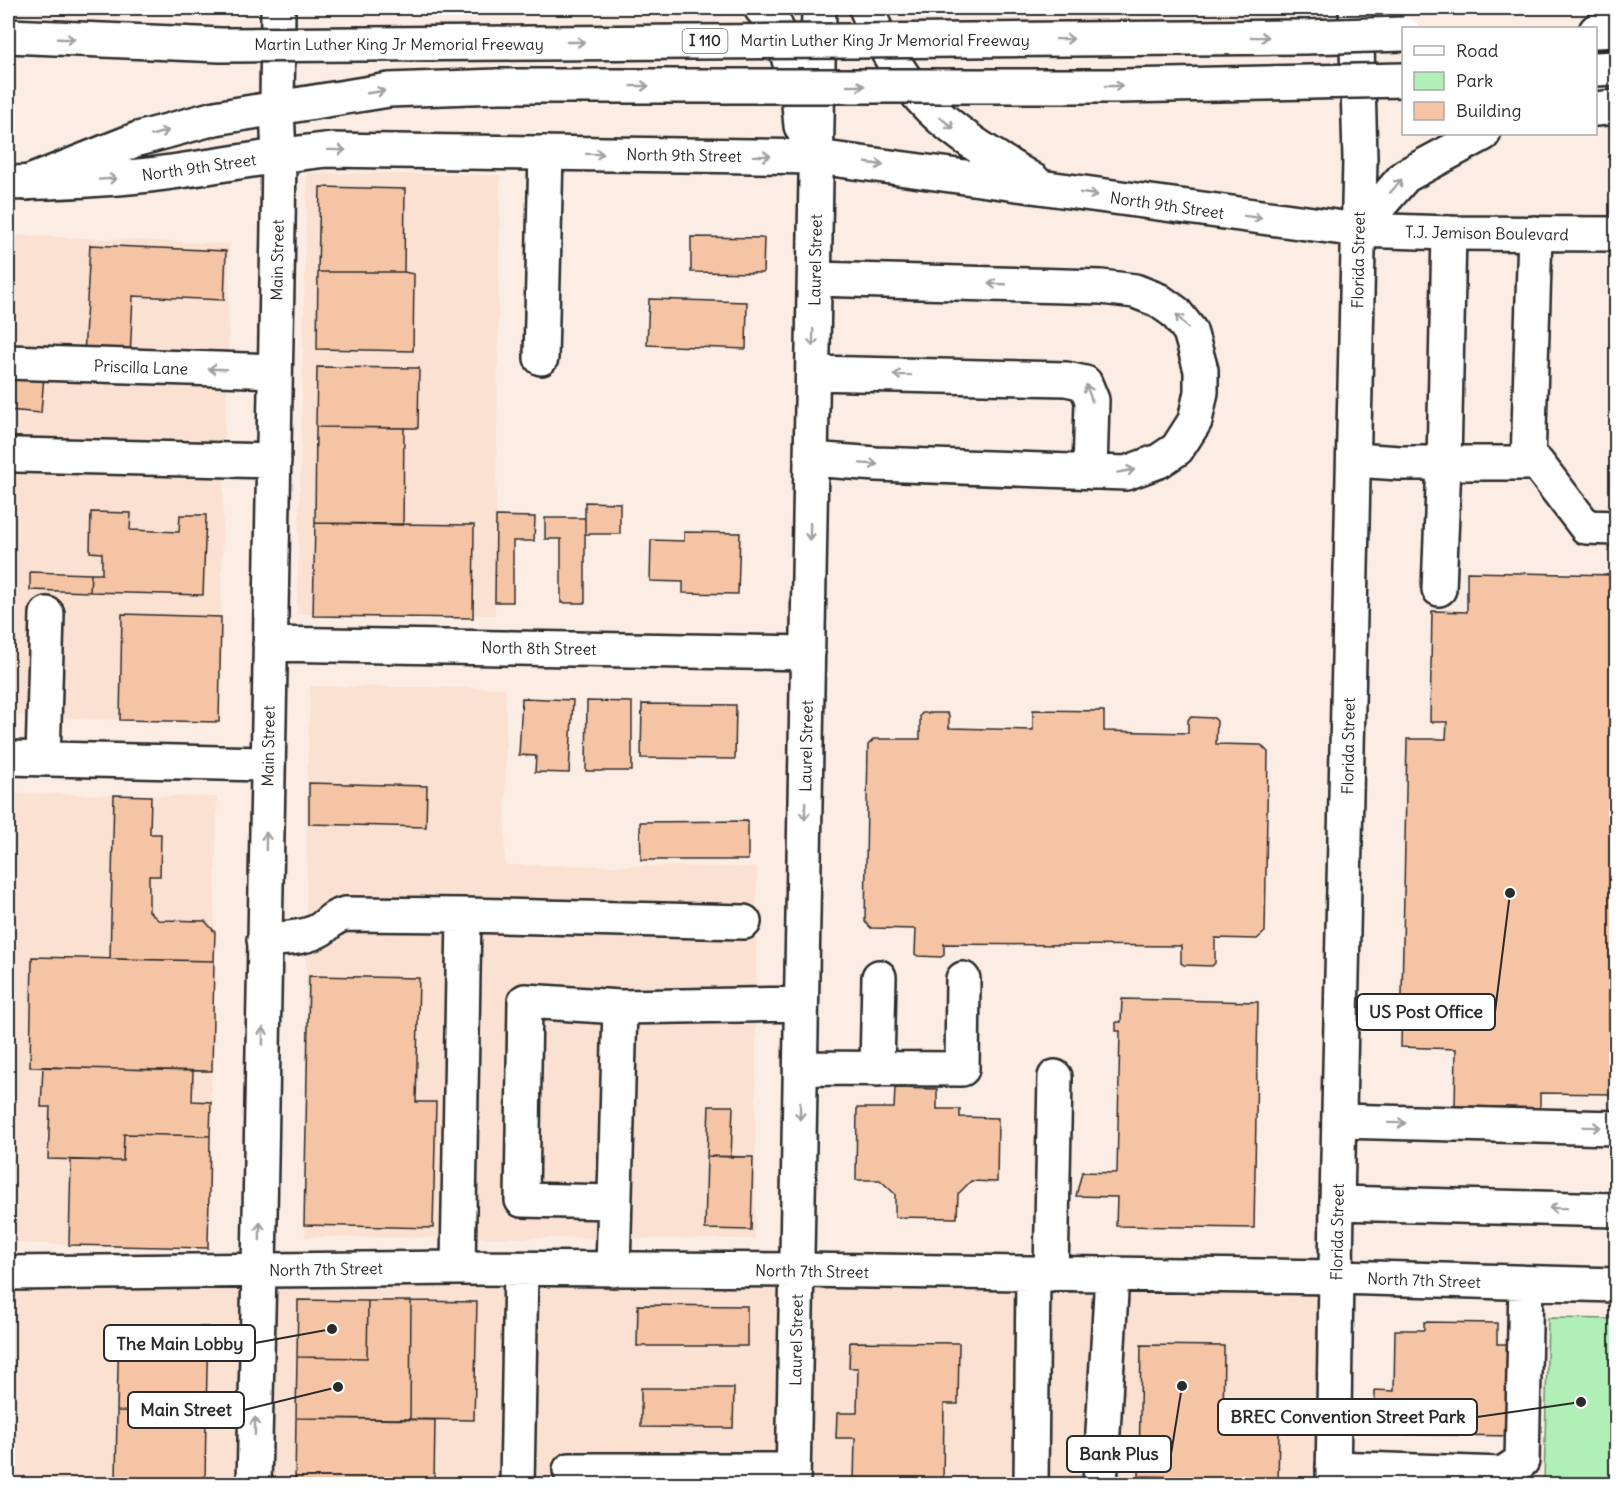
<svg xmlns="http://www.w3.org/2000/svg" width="1624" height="1492" font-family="Delius,sans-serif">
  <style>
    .built { fill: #fae1d1 }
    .green { fill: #b0efb6; stroke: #6e8d70; stroke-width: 1.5 }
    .building { fill: #f5c4a5; stroke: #2b2b2b; stroke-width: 1.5 }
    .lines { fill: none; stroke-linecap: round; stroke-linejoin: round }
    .minor-casing { stroke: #2b2b2b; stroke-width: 38 }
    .major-casing { stroke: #2b2b2b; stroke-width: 38 }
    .highway-casing { stroke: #2b2b2b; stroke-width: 38 }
    .minor { stroke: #fff; stroke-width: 33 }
    .major { stroke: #fff; stroke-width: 33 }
    .highway { stroke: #fff; stroke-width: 33 }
    .highway-bridge-casing { stroke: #2b2b2b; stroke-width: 38; stroke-linecap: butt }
    .highway-bridge { stroke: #fff; stroke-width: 33 }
    .oneway { stroke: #a0a0a0 }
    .labels { text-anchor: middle; stroke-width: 5; stroke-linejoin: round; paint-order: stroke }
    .shield { fill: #fff; stroke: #6b6b6b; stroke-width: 1.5 }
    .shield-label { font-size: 15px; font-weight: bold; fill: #2b2b2b }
    .street-label { font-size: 16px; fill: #2b2b2b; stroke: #fff }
    .leader { fill: none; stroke: #2b2b2b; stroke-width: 2 }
    .callout-dot { fill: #2b2b2b; stroke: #fff; stroke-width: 2 }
    .callout { fill: #fff; stroke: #2b2b2b; stroke-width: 2 }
    .callout-label { font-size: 18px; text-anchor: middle; font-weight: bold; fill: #2b2b2b }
  </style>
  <rect width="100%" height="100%" fill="#fcede4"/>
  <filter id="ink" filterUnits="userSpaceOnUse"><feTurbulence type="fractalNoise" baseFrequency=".0167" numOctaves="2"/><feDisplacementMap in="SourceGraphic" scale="12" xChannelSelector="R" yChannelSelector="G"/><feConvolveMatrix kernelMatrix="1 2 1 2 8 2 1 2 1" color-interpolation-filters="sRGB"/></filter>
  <g filter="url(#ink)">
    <path class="built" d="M307,173l193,2 -5,440 -198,-1z
      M8,235l221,9 -1,133 -3,42 -6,303 -99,-2 -112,-5z
      M310,686l196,2 -1,177 252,2 -2,372 -450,-2 2,-459z
      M8,793l209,4 -9,451 -200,-5z
      M8,1273l1328,4 -3,207h-1325z"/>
    <path class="green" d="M1548,1318l68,1v165h-72z"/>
    <path class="building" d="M320,187l85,2 -1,83h-86z
      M691,237l73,1 -1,35 -72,-1z
      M90,245l136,6 -2,49 -91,-4 -3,61 -46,-1z
      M318,272h86l10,2 -1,77 -96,-2z
      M649,299l98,3 -1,47 -99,-4z
      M317,367l102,1 -1,60 -102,-1z
      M8,372l36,3 -3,38 -33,-3z
      M316,427l88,1 -1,97 -88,-2z
      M585,502l35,1v31h-35z
      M91,512l40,1 -1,17 49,2 1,-17h26l-3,80 -113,-3 1,-18h11v-21l-12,-1z
      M496,516l39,1 -1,24h-21v61h-18z
      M545,518h40v85h-24v-64h-16z
      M315,523l159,2 -1,93 -160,-2z
      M684,532l56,1 -2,61 -55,-1v-11l-33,-1 1,-41 33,1z
      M30,572l61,2 -1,18 -60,-2z
      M1467,572l149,3v536h-4v-17l-72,-1v15l-85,-2 1,-57 -55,-2 6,-308h39l1,-17h-17l2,-111 35,1z
      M122,614l99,3 -2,105 -99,-2z
      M522,698l51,2 -4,73 -34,-1 1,-16 -17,-1z
      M587,701l45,1v69h-46z
      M642,704l94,1 -1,54 -94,-1z
      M1033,710l71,1v20l84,2v-13l2,-3 24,1 3,3 -1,23 45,1 7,7 -3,180 -8,7 -42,-1v25l-3,3 -28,-1 -3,-2v-17l-237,-2v11l-3,2 -23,-1 -3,-2 1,-25 -45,-1 -6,-6 3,-177 6,-6h46v-23l2,-3h25l2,3v12l84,2z
      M309,783l118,3 -1,41 -117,-3z
      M114,795l37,1 -1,38h11l-1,42h-11v35l9,9 47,1 10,11 -1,29 -104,-2z
      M748,821v39h-107l-1,-38z
      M32,957l182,4 -2,110 -182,-4z
      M309,976l110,2 -3,124h20l-3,126 -129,-3z
      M1122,999l136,3 -4,226 -138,-2 1,-29 -41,-1 6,-24 35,1 3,-142h-4v-9h5z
      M43,1067l150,4 -1,30 19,1 -1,34 -86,-2 -1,27 -75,-2 2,-52h-9z
      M895,1088l42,1v20h23v8l38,1 -1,64 -26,-1 -13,13 -1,24 -62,-1v-23l-15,-14h-24l1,-72h37z
      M709,1106h24l-2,51 -24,-1z
      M124,1134l86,2 -2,112 -139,-3 2,-85 52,1z
      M707,1156l46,1 -2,73 -46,-1z
      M298,1300l70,1 -1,57 -70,-1z
      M368,1301h43l-1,118 -114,-1 1,-61 70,1z
      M411,1301l66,1 -3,118 -64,-1z
      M638,1305l109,1v40h-110z
      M1424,1322l73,1v21h20l-1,92 -142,-2 1,-44 19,1 1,-61h29z
      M119,1325l89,2 -2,86 -89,-2z
      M850,1342l109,1 -1,61h-14l-1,80h-89l1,-46h-19l1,-25h20l1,-45h-9z
      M1141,1345l83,1 -1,79 56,1 -1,58h-99v-7l-40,-1z
      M641,1388h93l-1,40 -92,-1z
      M117,1411l89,2 -1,71h-89z
      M296,1418l139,2 -1,64h-139z"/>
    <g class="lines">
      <g class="minor-casing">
        <path id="minor" d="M541,358l5,-205
          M8,362l267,9
          M813,373l253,6 19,4 7,17 -2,72
          M17,455l257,6
          M811,459l65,5 250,9 33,-12 18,-12 18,-28 6,-29v-22l-11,-39 -15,-19 -17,-12 -23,-9 -34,-4 -286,-8
          M1354,460l46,3h137l49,64 30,1
          M1528,463l7,-230
          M1439,589l5,-126 5,-230
          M270,644l538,9
          M8,758l260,6
          M43,759l4,-145
          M464,915l280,7
          M264,940c18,-2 41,-1 57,-11 10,-7 10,-11 24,-15l119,1 -6,353
          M801,1068l161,1 1,-90
          M877,1069l2,-92
          M1339,1121l277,7
          M614,1202l-92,-2 3,-199 95,6
          M1337,1203l279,7
          M613,1270l7,-263 181,-3
          M8,1273l450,-5 339,2 539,7 280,8
          M1051,1274l4,-197
          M1333,1468l169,6 20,-13 4,-178
          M570,1470h140
          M254,1484l5,-214 19,-1044 1,-71 -2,-46 1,-101
          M517,1484l4,-215
          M709,1484l1,-14h83
          M793,1484l26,-1476
          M1031,1484l2,-210
          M1100,1484l12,-209"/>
      </g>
      <g class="major-casing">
        <path id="major" d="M866,8c14,34 38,75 65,101 30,29 68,51 103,72
          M8,183c47,-1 94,-3 141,-8 59,-7 118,-19 177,-25l491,7 541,73 91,3 167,1
          M1333,1484l4,-281 23,-1044 -4,-151"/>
      </g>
      <g class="highway-casing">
        <path id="highway" d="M761,8l14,17 13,31 10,37 3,33 16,31
          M1596,31l20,-1
          M1596,69l20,-1
          M1596,109l20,-2
          M27,183l111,-44 77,-21 174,-28 109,-4
          M1358,230l47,-54 78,-42"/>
      </g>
      <use href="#minor" class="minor"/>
      <use href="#major" class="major"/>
      <use href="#highway" class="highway"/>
      <g class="highway-bridge-casing">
        <path id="highway-bridge" d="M8,36l213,9 631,-4 453,-4 99,-3
          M498,86h623l283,-6"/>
      </g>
      <use href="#highway-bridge" class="highway-bridge"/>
    </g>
    <defs><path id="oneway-shaft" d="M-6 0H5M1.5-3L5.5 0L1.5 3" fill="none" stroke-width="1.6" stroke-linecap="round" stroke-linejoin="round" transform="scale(1.5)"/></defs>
    <g class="oneway">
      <use href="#oneway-shaft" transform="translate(1260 37) rotate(-1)"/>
      <use href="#oneway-shaft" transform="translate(66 39) rotate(2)"/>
      <use href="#oneway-shaft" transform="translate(1065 39) rotate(-1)"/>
      <use href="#oneway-shaft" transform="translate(576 42)"/>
      <use href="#oneway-shaft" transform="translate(640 86)"/>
      <use href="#oneway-shaft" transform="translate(856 86)"/>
      <use href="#oneway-shaft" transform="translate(1114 86)"/>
      <use href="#oneway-shaft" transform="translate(376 92) rotate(-8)"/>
      <use href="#oneway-shaft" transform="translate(947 123) rotate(39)"/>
      <use href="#oneway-shaft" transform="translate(160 133) rotate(-16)"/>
      <use href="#oneway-shaft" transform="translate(337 150) rotate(1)"/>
      <use href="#oneway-shaft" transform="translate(595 154) rotate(1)"/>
      <use href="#oneway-shaft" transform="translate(762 156) rotate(1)"/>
      <use href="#oneway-shaft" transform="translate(875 164) rotate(8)"/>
      <use href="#oneway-shaft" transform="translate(108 179) rotate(-4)"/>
      <use href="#oneway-shaft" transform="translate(1396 186) rotate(-49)"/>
      <use href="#oneway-shaft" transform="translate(1089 194) rotate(8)"/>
      <use href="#oneway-shaft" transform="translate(1253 217) rotate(7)"/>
      <use href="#oneway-shaft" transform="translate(997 284) rotate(-178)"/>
      <use href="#oneway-shaft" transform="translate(1182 321) rotate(-129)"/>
      <use href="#oneway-shaft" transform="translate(813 338) rotate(91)"/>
      <use href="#oneway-shaft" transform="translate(217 369) rotate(-178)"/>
      <use href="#oneway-shaft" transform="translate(902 375) rotate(-179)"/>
      <use href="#oneway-shaft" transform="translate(1089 393) rotate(-110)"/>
      <use href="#oneway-shaft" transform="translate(869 464) rotate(4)"/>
      <use href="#oneway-shaft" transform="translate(1126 471) rotate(-10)"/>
      <use href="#oneway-shaft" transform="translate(810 532) rotate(91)"/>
      <use href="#oneway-shaft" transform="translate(805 811) rotate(91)"/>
      <use href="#oneway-shaft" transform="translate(266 841) rotate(-89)"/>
      <use href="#oneway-shaft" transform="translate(263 1036) rotate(-89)"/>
      <use href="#oneway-shaft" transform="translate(800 1111) rotate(91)"/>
      <use href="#oneway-shaft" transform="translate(1397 1123) rotate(1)"/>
      <use href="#oneway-shaft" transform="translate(1592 1127) rotate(1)"/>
      <use href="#oneway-shaft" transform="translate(1558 1208) rotate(-179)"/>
      <use href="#oneway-shaft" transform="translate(260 1231) rotate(-89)"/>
      <use href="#oneway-shaft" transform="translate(255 1426) rotate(-89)"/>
    </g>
  </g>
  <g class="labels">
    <rect class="shield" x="682.5" y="29" width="45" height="24" rx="4.5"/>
    <g class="shield-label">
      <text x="705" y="46">I 110</text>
    </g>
    <g class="street-label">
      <text x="885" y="46">Martin Luther King Jr Memorial Freeway</text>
      <text x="399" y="50">Martin Luther King Jr Memorial Freeway</text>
      <text transform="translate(684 155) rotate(1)" y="6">North 9th Street</text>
      <text transform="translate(199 167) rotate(-8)" y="6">North 9th Street</text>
      <text transform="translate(1167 205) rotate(8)" y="6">North 9th Street</text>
      <text transform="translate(1487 233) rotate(1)" y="6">T.J. Jemison Boulevard</text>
      <text transform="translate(277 260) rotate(-89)" y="6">Main Street</text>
      <text transform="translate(815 260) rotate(-89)" y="6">Laurel Street</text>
      <text transform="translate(1358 260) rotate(-89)" y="6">Florida Street</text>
      <text transform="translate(141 367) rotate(2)" y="6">Priscilla Lane</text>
      <text transform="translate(539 648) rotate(1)" y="6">North 8th Street</text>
      <text transform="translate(268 746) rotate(-89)" y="6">Main Street</text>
      <text transform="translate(806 746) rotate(-89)" y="6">Laurel Street</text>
      <text transform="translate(1348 746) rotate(-89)" y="6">Florida Street</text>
      <text transform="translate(1337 1232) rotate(-89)" y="6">Florida Street</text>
      <text transform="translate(326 1269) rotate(-1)" y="6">North 7th Street</text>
      <text transform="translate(812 1271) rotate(1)" y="6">North 7th Street</text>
      <text transform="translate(1424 1280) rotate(2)" y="6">North 7th Street</text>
      <text transform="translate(796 1340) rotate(-89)" y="6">Laurel Street</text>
    </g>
  </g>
  <path class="leader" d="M1510 893L1495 1012M332 1329L255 1343M338 1387L244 1410M1581 1402L1477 1417M1182 1386L1171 1454"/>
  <g class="callout-dot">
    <circle cx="1510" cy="893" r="6"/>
    <circle cx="332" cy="1329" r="6"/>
    <circle cx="338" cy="1387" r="6"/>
    <circle cx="1581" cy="1402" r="6"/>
    <circle cx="1182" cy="1386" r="6"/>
  </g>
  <g class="callout">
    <rect x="1357" y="994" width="138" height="36" rx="6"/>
    <rect x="104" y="1325" width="151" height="36" rx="6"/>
    <rect x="128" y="1392" width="116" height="36" rx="6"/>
    <rect x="1218" y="1399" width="259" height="36" rx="6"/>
    <rect x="1067" y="1436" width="104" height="36" rx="6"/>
  </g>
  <g class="callout-label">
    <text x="1426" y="1018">US Post Office</text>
    <text x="180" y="1350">The Main Lobby</text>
    <text x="186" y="1416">Main Street</text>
    <text x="1348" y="1423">BREC Convention Street Park</text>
    <text x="1119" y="1460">Bank Plus</text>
  </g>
  <rect width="1624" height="1492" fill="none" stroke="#fff" stroke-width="30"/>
  <rect x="15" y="15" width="1594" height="1462" fill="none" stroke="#2b2b2b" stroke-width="2" filter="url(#ink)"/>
  <rect x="1402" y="27" width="195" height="108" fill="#ffffff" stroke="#aaaaaa" stroke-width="1.5"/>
  <rect x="1414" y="46" width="30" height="9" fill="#ffffff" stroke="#aaaaaa" stroke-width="1.5"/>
  <text x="1456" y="57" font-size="18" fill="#2b2b2b">Road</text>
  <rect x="1414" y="72" width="30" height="18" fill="#b0efb6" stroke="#aaaaaa" stroke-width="1.5"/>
  <text x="1456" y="87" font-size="18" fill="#2b2b2b">Park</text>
  <rect x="1414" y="102" width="30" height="18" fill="#f5c4a5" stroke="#aaaaaa" stroke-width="1.5"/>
  <text x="1456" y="117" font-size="18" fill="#2b2b2b">Building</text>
</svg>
